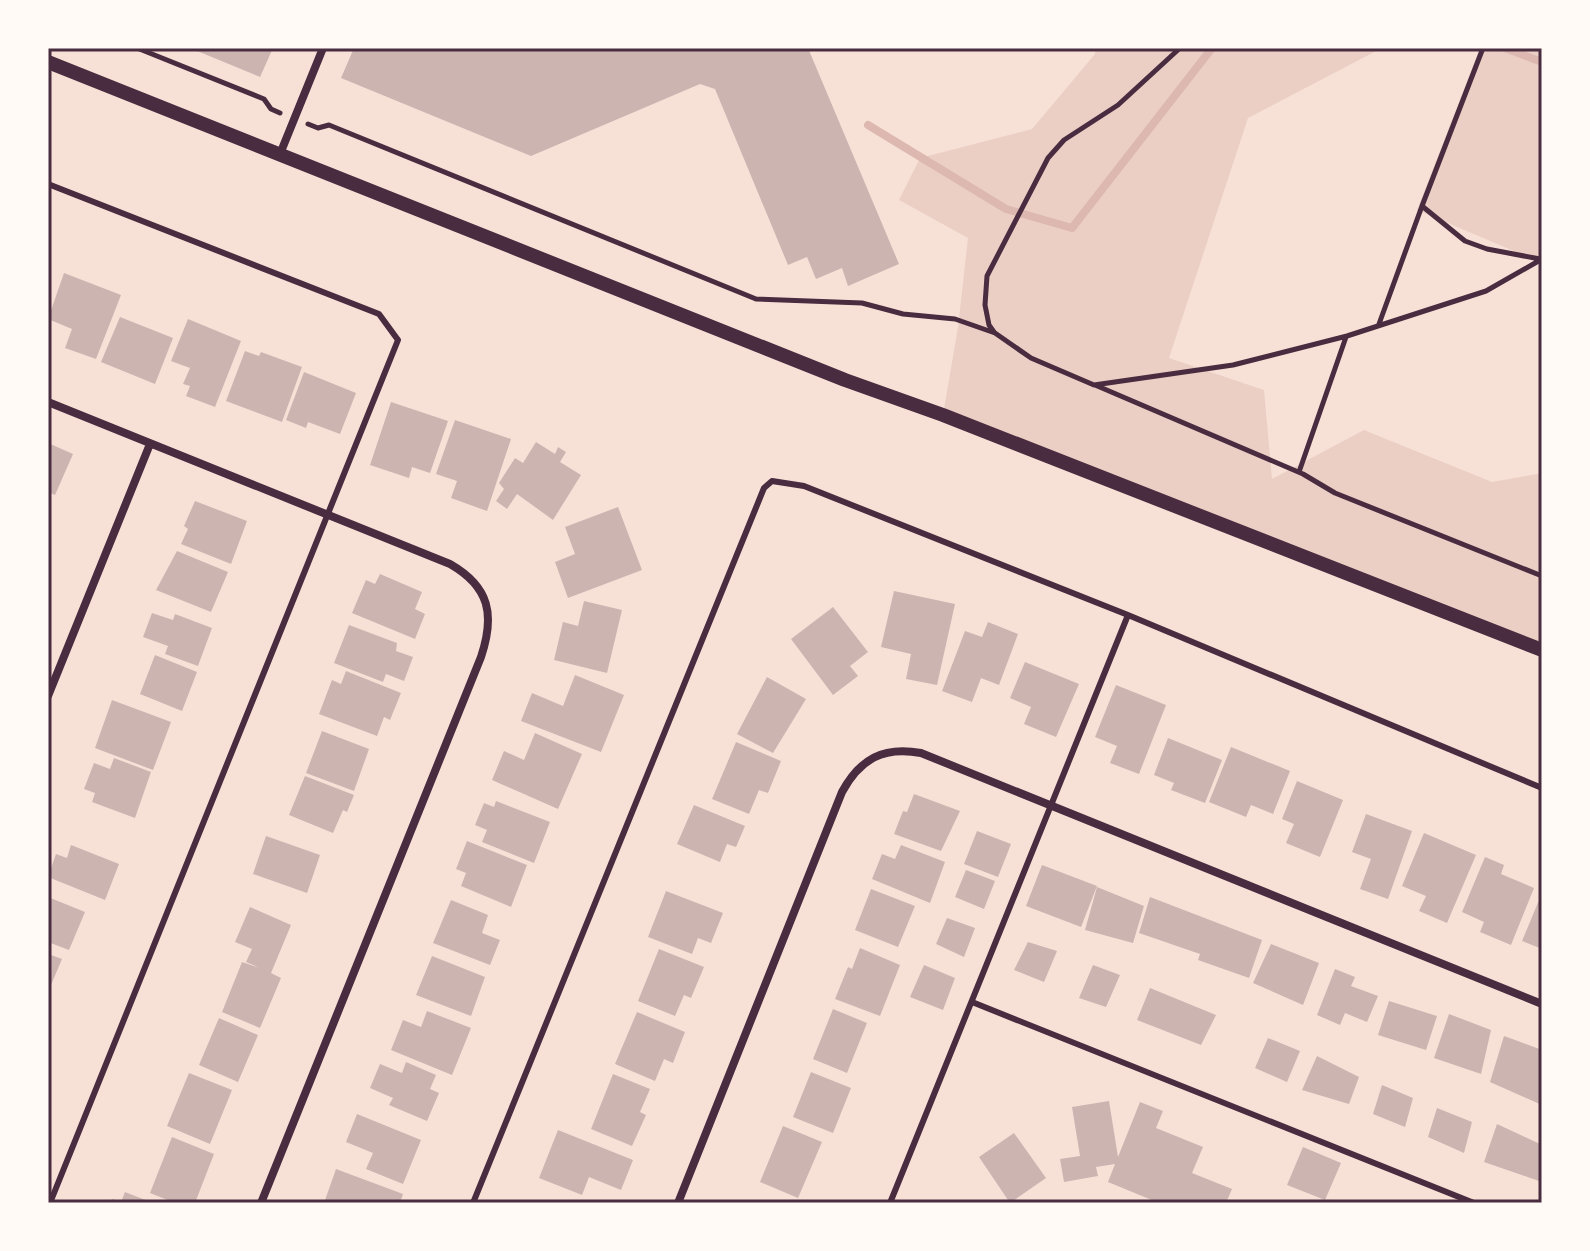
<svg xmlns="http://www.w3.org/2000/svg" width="1590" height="1251" font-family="Ubuntu,sans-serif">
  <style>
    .green { fill: #ebcfc5 }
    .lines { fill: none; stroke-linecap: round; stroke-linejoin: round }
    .stream { stroke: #dcb8b0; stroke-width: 8 }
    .building { fill: #ccb4b1 }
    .path { stroke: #4a2c40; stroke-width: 5 }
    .service { stroke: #4a2c40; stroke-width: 6 }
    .minor { stroke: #4a2c40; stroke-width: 8 }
    .tertiary { stroke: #4a2c40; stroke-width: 14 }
    .neatline { fill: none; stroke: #4a2c40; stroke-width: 3 }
  </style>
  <rect width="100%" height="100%" fill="#f7e1d7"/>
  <path class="green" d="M1096,48h286l-134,70 -79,240 95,32 8,89 92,-49 128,52 50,-9v179l-599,-237 15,-88 10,-89 -69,-38 21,-42 112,-29 63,-75z
    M1480,48h62v215l-125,-53z"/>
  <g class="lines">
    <path class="stream" d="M1505,48l37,14
      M868,125l138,84 66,19 140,-180"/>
  </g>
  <path class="building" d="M190,48h83l-13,29z
    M354,48h454l91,216 -51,22 -6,-18 -26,11 -9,-22 -19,8 -73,-176 -15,-5 -169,72 -190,-78z
    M64,273l57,22 -25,64 -31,-11 7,-19 -24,-10z
    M120,317l53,21 -18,46 -54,-22z
    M188,319l53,22 -26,66 -29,-11 4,-10 -7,-2 7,-16 -19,-7z
    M245,351l14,5 2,-4 41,15 -20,55 -56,-21z
    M304,372l52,21 -16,41 -32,-12 -2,6 -20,-8z
    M391,402l57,19 -18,52 -18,-6 -3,11 -39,-13z
    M455,420l56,19 -24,72 -36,-13 6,-17 -21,-7z
    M536,442l19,12 3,-7 8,5 -6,10 21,13 -28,45 -36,-26 -10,15 -11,-8 8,-12 -5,-6 16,-25 8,5z
    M48,443l25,11 -18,41 -7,-3z
    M195,501l52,20 -16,43 -50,-20 7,-15 -4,-3z
    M618,507l24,63 -74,28 -13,-36 20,-8 -10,-27z
    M177,551l51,21 -17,40 -55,-22z
    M380,574l42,18 -7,17 10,5 -10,25 -63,-26 14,-33 9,4z
    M894,591l61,13 -18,81 -31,-6 5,-25 -30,-7z
    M584,601l38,9 -15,63 -53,-13 9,-38 15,4z
    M833,607l35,45 -18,14 8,10 -25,19 -42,-56z
    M152,613l21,7 2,-6 37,14 -14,38 -33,-12 3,-8 -25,-9z
    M988,622l30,12 -19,51 -18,-7 -9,24 -30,-11 23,-60 17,6z
    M349,625l48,18 -1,8 17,6 -9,24 -18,-7 -3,8 -49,-19z
    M155,655l42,17 -15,39 -42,-17z
    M1025,662l54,22 -23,53 -32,-13 7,-17 -21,-9z
    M346,671l55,22 -11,27 -6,-3 -7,19 -58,-22 13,-34 9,4z
    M575,675l49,20 -23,57 -80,-31 11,-28 31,13z
    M767,677l39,22 -33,54 -36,-19z
    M1116,685l50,20 -27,69 -29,-11 7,-17 -22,-9z
    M112,700l59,22 -18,48 -58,-22z
    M322,731l47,18 -15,42 -48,-18z
    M535,733l47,21 -24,55 -66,-29 12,-29 20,9z
    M1168,738l54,22 -17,43 -34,-13 3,-7 -20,-8z
    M736,742l45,19 -13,32 -9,-3 -10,24 -37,-15z
    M1231,747l59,24 -17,43 -22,-9 -5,12 -37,-15z
    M114,758l37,14 -16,46 -43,-16 3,-9 -11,-4 10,-26 16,6z
    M305,776l49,19 -7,17 -4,-2 -10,23 -44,-18z
    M1297,781l46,19 -23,57 -34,-14 8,-19 -12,-5z
    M914,794l46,17 -19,40 -47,-17 9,-23 4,1z
    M496,801l54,21 -16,41 -52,-21 5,-12 -12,-5 9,-22 10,4z
    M694,805l51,21 -9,21 -9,-3 -7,18 -43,-18z
    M1366,814l46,17 -24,68 -28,-10 11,-30 -19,-7z
    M977,831l34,13 -13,33 -34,-13z
    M1424,833l52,22 -29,68 -28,-12 7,-15 -24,-10z
    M266,836l54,19 -13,38 -54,-19z
    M467,841l60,24 -16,42 -50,-21 5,-13 -10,-4z
    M71,845l48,19 -14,36 -57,-23 8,-23 11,4z
    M901,845l44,17 -15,41 -58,-24 10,-25 13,5z
    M1485,857l19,8 -3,9 33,14 -23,57 -31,-13 4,-10 -22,-10z
    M1042,865l55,21 -16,41 -55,-21z
    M966,870l29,11 -11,28 -29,-12z
    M1097,887l47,19 -11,37 -48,-13z
    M871,889l44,17 -17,41 -43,-17z
    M666,891l57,22 -12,30 -13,-5 -6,16 -44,-17z
    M1542,893v56l-20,-8z
    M48,897l37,15 -16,38 -21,-8z
    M1150,897l112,43 -13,38 -51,-18 2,-6 -61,-21z
    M451,900l37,15 -6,18 18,7 -10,25 -57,-22z
    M250,907l41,18 -20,48 10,5 -21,50 -38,-16 20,-50 18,6 -14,-6 6,-13 -17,-7z
    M947,918l28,10 -11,29 -28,-13z
    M1028,942l29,9 -13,31 -30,-12z
    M1271,944l48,19 -16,42 -50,-22z
    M860,948l40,17 -20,51 -45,-17 13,-32 4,2z
    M659,949l45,18 -13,31 -7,-3 -9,21 -37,-15z
    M48,954l14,5 -14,33z
    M432,956l53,21 -14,39 -55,-21z
    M924,965l31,13 -12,32 -33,-13z
    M1093,965l27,10 -14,32 -27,-9z
    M1335,969l20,8 -4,9 27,10 -11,26 -22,-9 -5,12 -23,-10z
    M1150,988l66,27 -15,30 -64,-25z
    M1389,1001l48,15 -11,34 -48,-15z
    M833,1009l34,14 -20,50 -34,-14z
    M427,1011l44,17 -19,47 -61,-25 12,-30 18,7z
    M637,1012l48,20 -12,31 -9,-4 -9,22 -40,-17z
    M1449,1014l42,16 -10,44 -47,-16z
    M219,1018l39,17 -20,47 -39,-17z
    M1504,1036l38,14v55l-52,-23z
    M1268,1038l32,13 -13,31 -32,-14z
    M1317,1056l42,21 -10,27 -47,-14z
    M406,1062l30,13 -6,14 9,4 -12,28 -38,-16 4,-7 -23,-10 10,-24 22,9z
    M811,1072l40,16 -18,45 -40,-16z
    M189,1073l43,17 -22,54 -43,-18z
    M613,1074l37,15 -10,23 6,3 -14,31 -41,-17z
    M1382,1085l31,13 -8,29 -32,-13z
    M1109,1101l9,56 22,-55 23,9 -7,17 47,19 -11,26 40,16 -6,14h-67l-51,-21 7,-18 -19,3 2,9 -34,6 -4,-23 20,-3 -8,-49z
    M1437,1108l35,14 -8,31 -36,-16z
    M357,1114l64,26 -18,44 -37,-15 7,-16 -27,-11z
    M1497,1124l45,21v37l-58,-20z
    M783,1126l39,16 -24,56 -38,-16z
    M558,1130l75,30 -12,30 -32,-13 -7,18 -43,-17z
    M1014,1133l32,45 -36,25 -31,-46z
    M172,1137l42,17 -19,49h-20l-25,-10z
    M1303,1147l38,16 -16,37 -38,-15z
    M336,1169l67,25 -3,9h-76z
    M125,1192l28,11h-43l2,-4 9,3z"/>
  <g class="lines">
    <path class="path" d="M137,48l127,51 7,10 9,4
      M308,124l10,4 11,-3 427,174 106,4 41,11 52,5 40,14 36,25 63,27 139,-20 114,-29 139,-45 56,-32
      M1422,206l61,-158
      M1379,324l43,-118 43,35 22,8 53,10
      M994,332l-5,-7 -4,-20 2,-29 61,-118 16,-18 54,-35 62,-57
      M1095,385l208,89 32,19 207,83
      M1299,472l47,-135"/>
    <path class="service" d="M48,184l331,130 19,26 -348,863
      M972,1002l502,201
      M473,1203l291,-715 8,-7 32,5 324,129 414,173
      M890,1203l238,-588"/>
    <path class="minor" d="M280,154l43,-106
      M48,402l402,162c40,23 45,51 31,93l-220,546
      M48,696l102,-252
      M678,1203l164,-411c18,-33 41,-46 79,-39l621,251"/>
    <path class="tertiary" d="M48,62l797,318 98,35 599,235"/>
  </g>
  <rect width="1590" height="1251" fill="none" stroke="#fffaf5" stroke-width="100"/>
  <rect x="50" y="50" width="1490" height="1151" class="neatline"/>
</svg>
